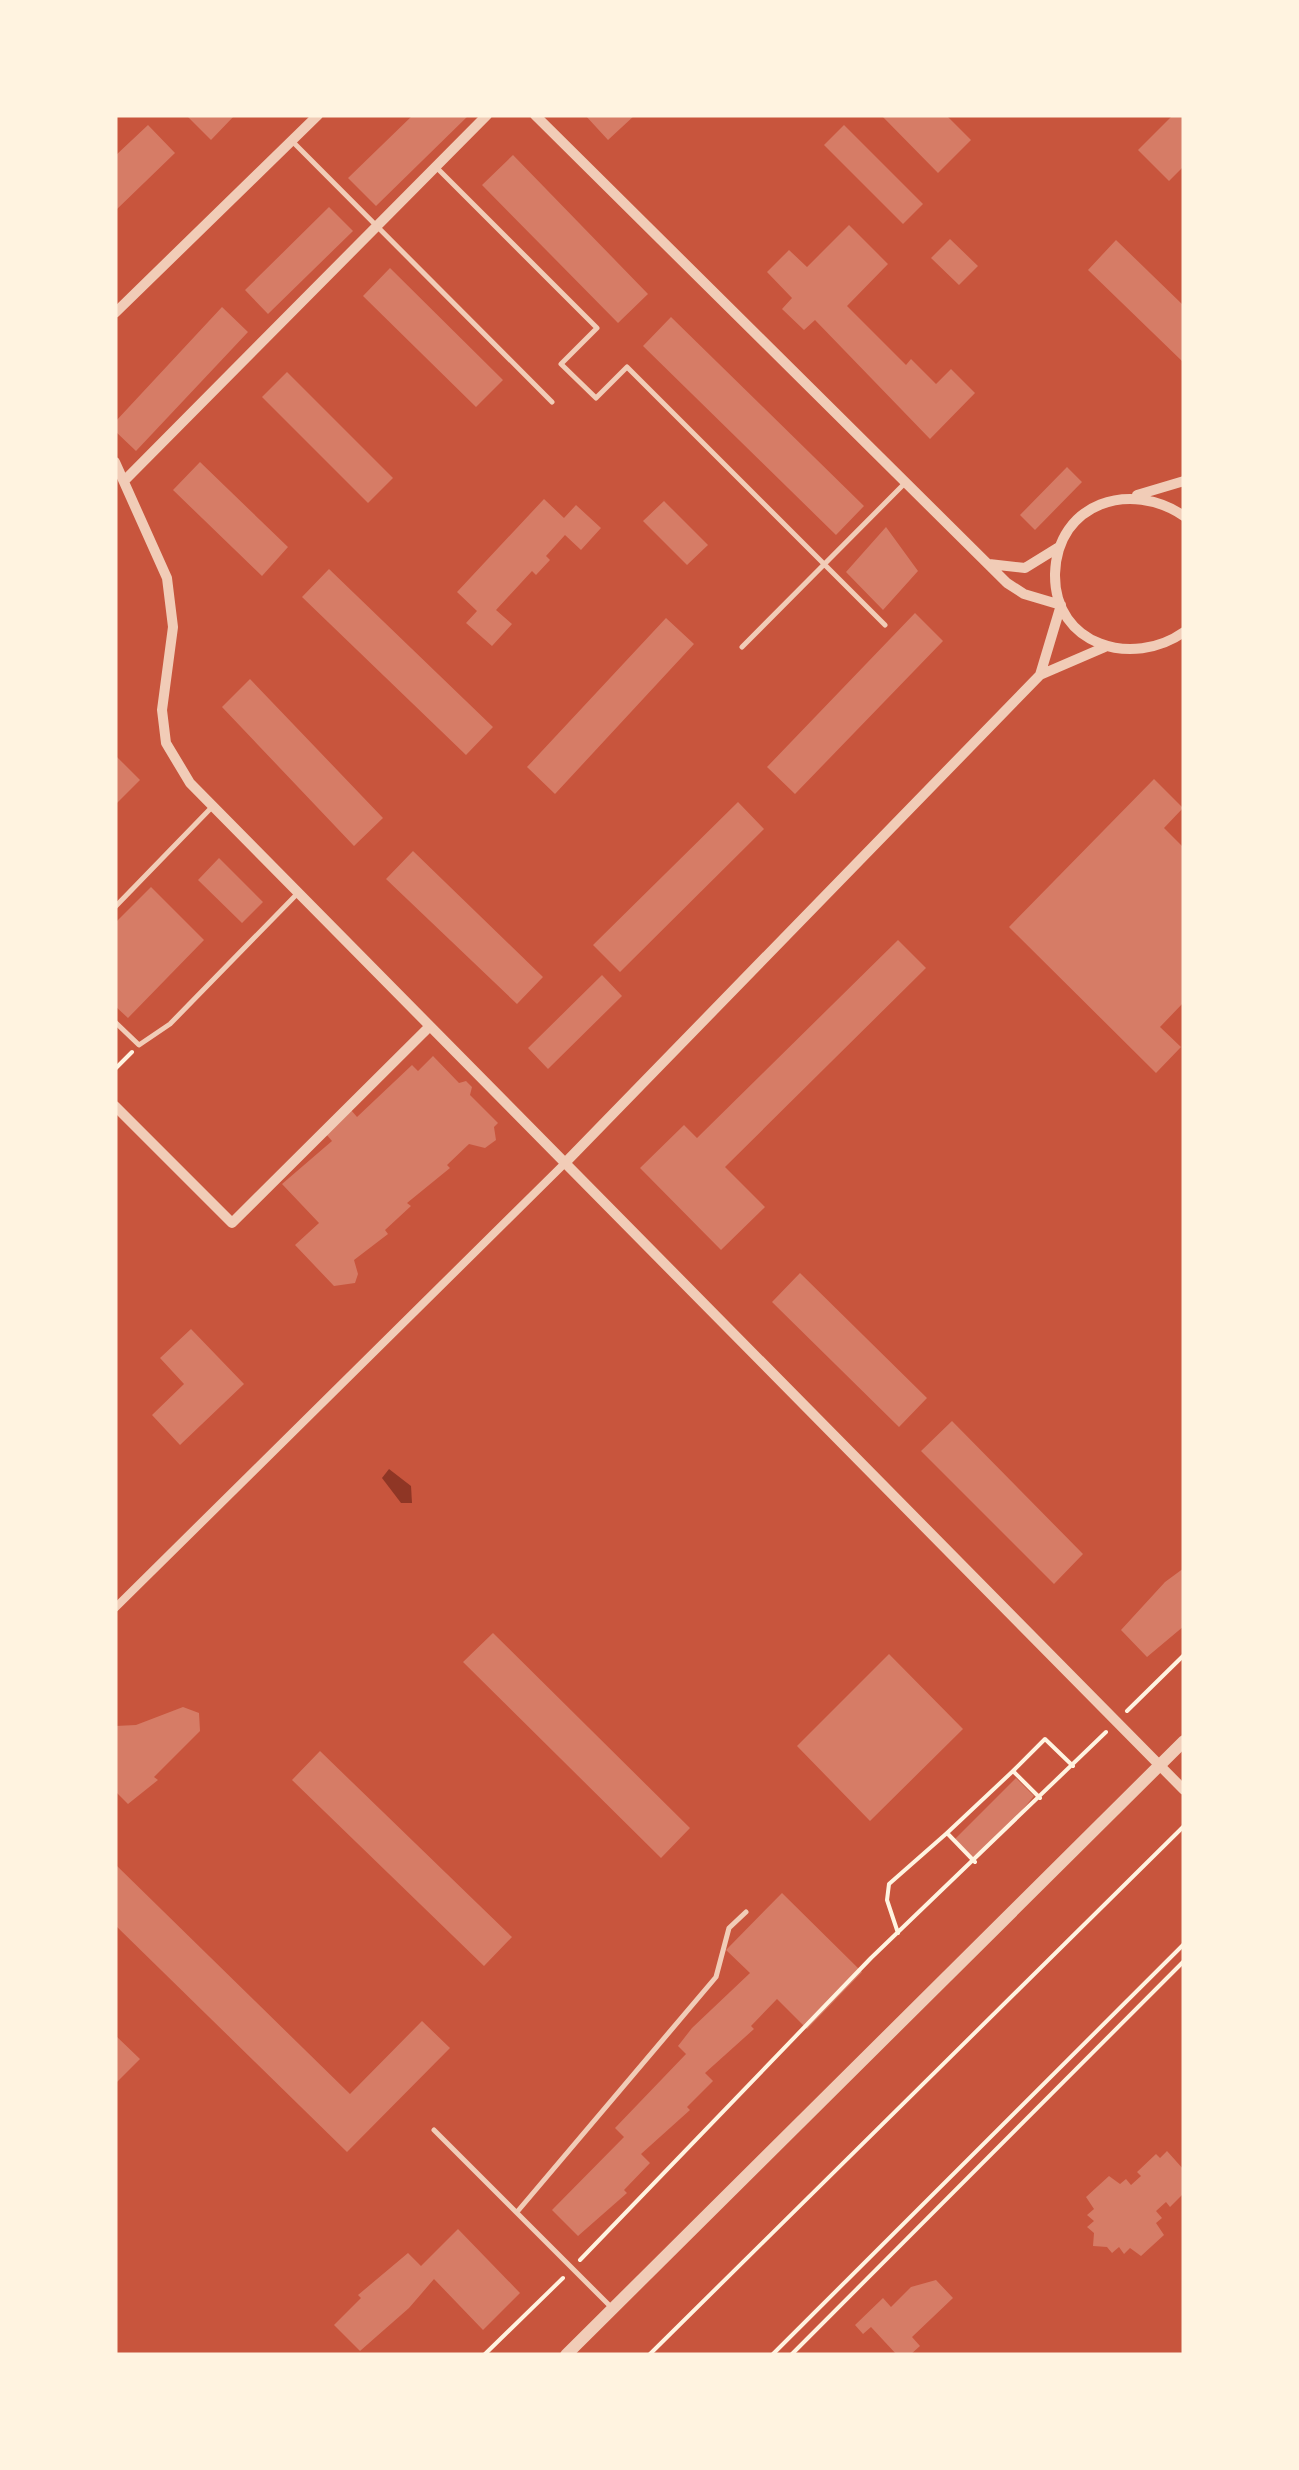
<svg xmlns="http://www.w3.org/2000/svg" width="1299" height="2470" font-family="'Playfair Display',serif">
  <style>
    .water { fill: #8f3625 }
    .building { fill: #d67c66 }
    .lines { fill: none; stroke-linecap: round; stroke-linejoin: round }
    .path { stroke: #fff3e0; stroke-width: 4 }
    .service { stroke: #f1ccb7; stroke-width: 5 }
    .pedestrian { stroke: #f1ccb7; stroke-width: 8 }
    .minor { stroke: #f1ccb7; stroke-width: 10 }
    .tertiary { stroke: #f1ccb7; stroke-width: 12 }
  </style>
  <rect width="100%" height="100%" fill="#c8553d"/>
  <path class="water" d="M389,1469l22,17 1,17h-11l-19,-25z"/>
  <path class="building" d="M186,115h49l-24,25z
    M413,115h56l-93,91 -28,-28z
    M585,115h50l-27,25z
    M881,115h65l25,25 -33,33z
    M1173,115h11v51l-15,15 -31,-31z
    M148,125l27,28 -60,58v-55z
    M844,125l79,79 -20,20 -79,-79z
    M513,155l135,139 -30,29 -136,-138z
    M329,207l24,24 -85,83 -23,-24z
    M849,225l39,39 -41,42 59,59 5,-6 25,25 15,-15 24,24 -45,46 -115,-119 -11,10 -22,-21 10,-11 -25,-26 22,-22 18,17z
    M950,239l28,27 -19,19 -28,-27z
    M1116,240l68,66v57l-96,-93z
    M390,268l113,112 -27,27 -113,-111z
    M222,307l26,25 -112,119 -21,-20v-9z
    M671,317l193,189 -28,29 -193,-189z
    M287,372l106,106 -25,25 -106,-106z
    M200,462l88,85 -26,29 -89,-86z
    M1067,467l15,15 -47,48 -15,-15z
    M544,499l20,19 12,-13 25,23 -20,22 -16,-15 -19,21 4,4 -14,15 -4,-4 -36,39 16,14 -20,22 -26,-23 11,-12 -20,-19z
    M664,501l44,44 -21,20 -44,-44z
    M886,527l32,44 -35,39 -37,-38z
    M329,569l164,158 -27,28 -164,-158z
    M915,613l28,28 -148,153 -28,-27z
    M666,618l28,26 -139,150 -28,-27z
    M250,679l133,139 -29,28 -132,-139z
    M115,755l25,25 -25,25z
    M1154,779l29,29 -19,20 20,20v154l-24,25 21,20 -25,26 -147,-146z
    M738,802l26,27 -144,143 -27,-27z
    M413,851l130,126 -26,27 -131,-125z
    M219,858l44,44 -21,21 -44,-43z
    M151,887l53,53 -76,78 -13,-12v-83z
    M898,940l28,28 -201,199 40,40 -44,43 -81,-82 44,-43 13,13z
    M602,975l20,21 -74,73 -20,-21z
    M433,1056l26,27 7,-2 6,6 -2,8 28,28 -4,4 2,13 -11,8 -16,-4 -22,21 3,3 -43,35 4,3 -26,24 3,4 -34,26 4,14 -3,9 -21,3 -39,-41 24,-22 -37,-39 50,-43 -6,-7 25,-24 6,7 55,-52 6,6z
    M800,1273l127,125 -28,29 -127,-125z
    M191,1329l53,55 -64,61 -28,-30 32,-31 -24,-26z
    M952,1421l131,133 -29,30 -133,-133z
    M1184,1568v58l-37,31 -26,-27 44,-48z
    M493,1633l197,195 -29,30 -198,-196z
    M889,1654l74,75 -93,92 -73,-75z
    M183,1707l16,6 1,18 -46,46 4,3 -30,24 -13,-13v-65l21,-1z
    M320,1751l192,186 -28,29 -192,-186z
    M1016,1778l18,18 -31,37 -30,24 -18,-18z
    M115,1864l235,230 72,-73 28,27 -103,104 -232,-227z
    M782,1893l80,79 -55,57 -30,-30 -26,27 3,3 -49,44 8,8 -26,26 3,3 -49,44 9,9 -26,27 3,3 -49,43 -26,-26 72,-73 -9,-9 71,-74 -8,-8 14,-18 58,-55 -24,-23z
    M115,2035l25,24 -25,25z
    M1167,2151l17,19v23l-14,14 -4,-5 -10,9 6,7 -6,5 8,12 -23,21 -11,-8 -6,6 -5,-7 -7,6 -5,-6 -14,-1 1,-13 -7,-6 7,-6 -7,-6 7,-6 -8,-12 23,-21 11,8 6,-5 5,6 10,-9 -4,-4 19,-18 4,4z
    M458,2229l62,64 -37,37 -49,-51 -25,29 -49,43 -26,-26 27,-27 -3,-3 50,-42 13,13z
    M936,2280l17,18 -41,39 8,9 -10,9h-13l-26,-28 -8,7 -8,-9 28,-27 8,9 20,-20z"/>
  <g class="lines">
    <path class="path" d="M115,1069l17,-17
      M1127,1711l57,-56
      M1013,1771l32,-32 28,27
      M975,1862l-28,-29 66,-62 27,27
      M898,1933l-11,-33 2,-16 58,-51
      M580,2260l291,-302 235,-226
      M484,2355l79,-77
      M649,2355l535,-529
      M772,2355l412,-411
      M791,2355l393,-394"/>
    <path class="service" d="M293,142l259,260
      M438,169l159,159 -36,36 35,34 31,-31 258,258
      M742,647l164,-165
      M115,907l97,-100
      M115,1022l24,23 31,-21 126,-129
      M434,2130l178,178
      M517,2212l199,-235 13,-49 17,-16"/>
    <path class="pedestrian" d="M115,1608l449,-444"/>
    <path class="minor" d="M535,115l472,468 17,11 37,11 -21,70
      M115,313l203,-198
      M115,462l52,116 6,49 -11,83 4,33 24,40 994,1007
      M126,479l361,-364
      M1137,495l47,-14
      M1184,516c-53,-36 -127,-14 -129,58 -1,72 78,94 129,58
      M989,564l36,4 34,-21
      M115,1106l117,117 196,-195
      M564,1164l476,-489 65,-28"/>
    <path class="tertiary" d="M566,2355l618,-614"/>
  </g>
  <rect width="1299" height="2470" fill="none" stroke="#fff3e0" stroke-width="235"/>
</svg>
